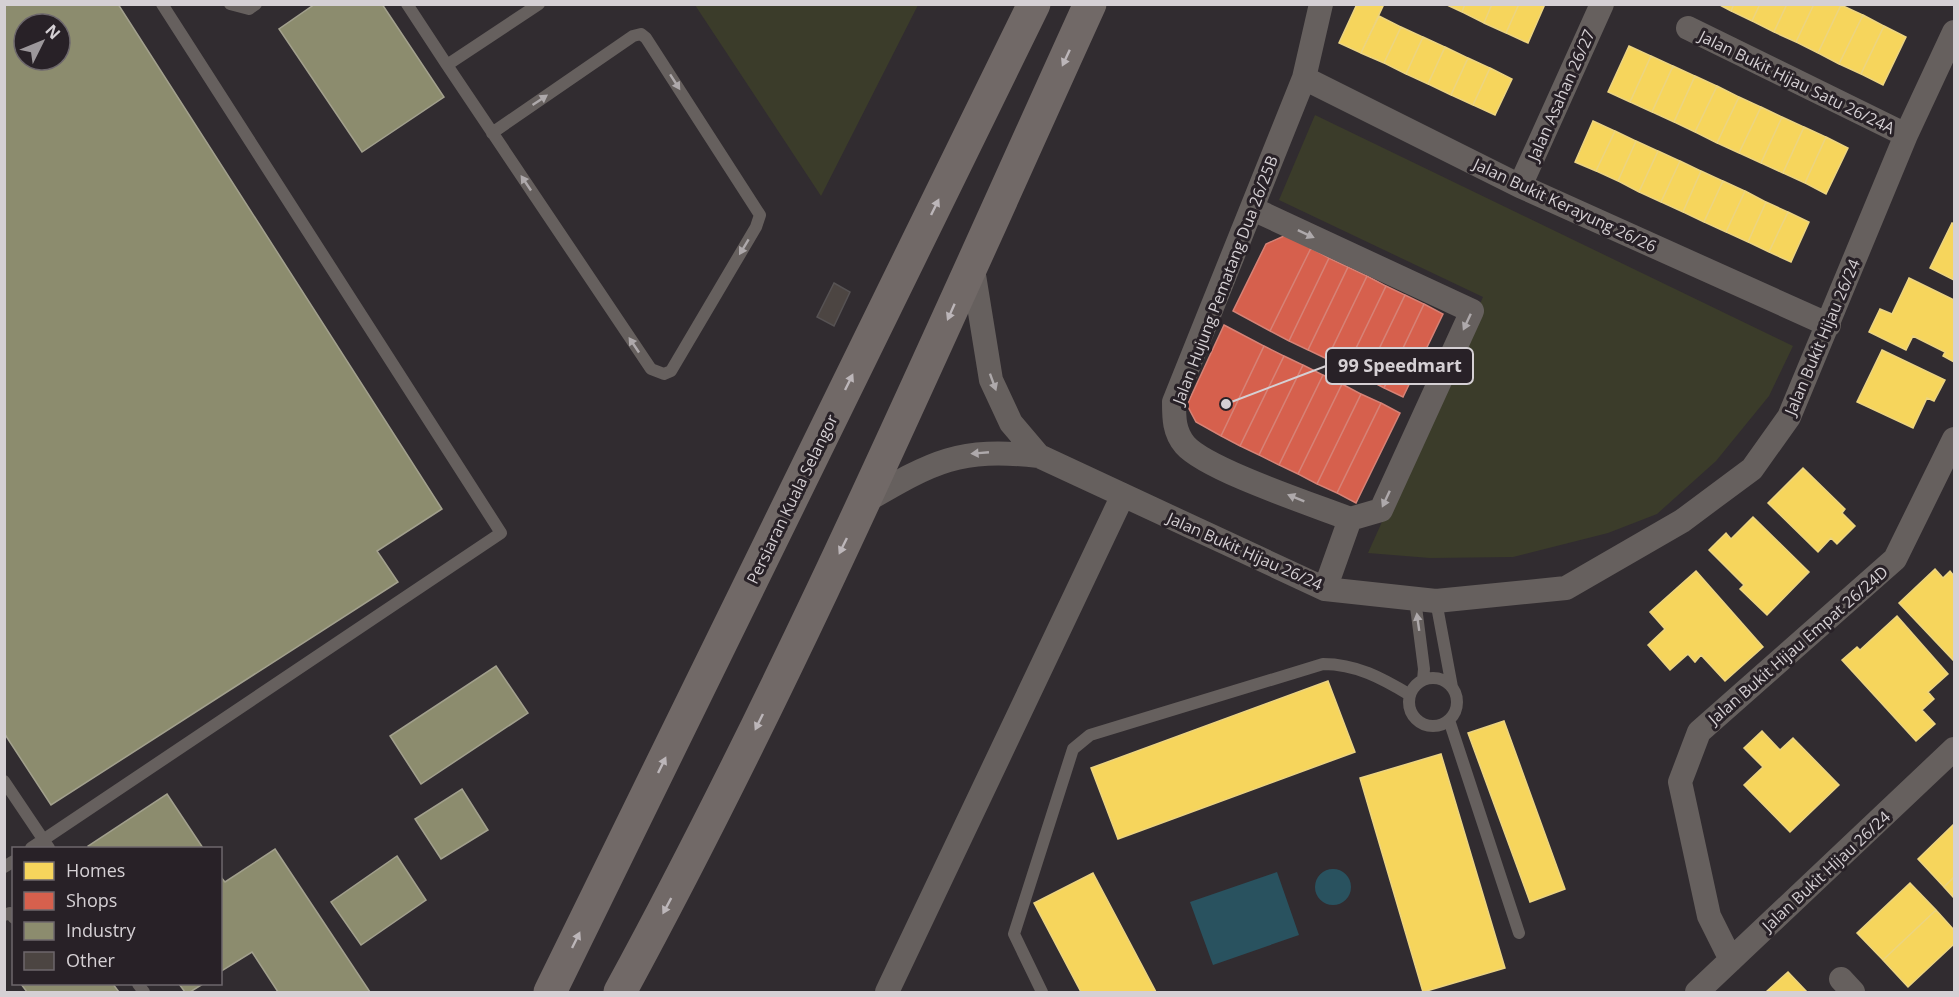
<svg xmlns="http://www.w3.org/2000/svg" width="1959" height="997" font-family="'Open Sans',sans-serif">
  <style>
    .green { fill: #3b3c2a }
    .water { fill: #29525f }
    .homes { fill: #f6d55c; stroke: #ecd480; stroke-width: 1.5 }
    .shops { fill: #d6604d; stroke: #d68276; stroke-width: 1.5 }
    .industry { fill: #8c8c6e; stroke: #a2a08d; stroke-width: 1.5; fill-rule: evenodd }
    .building { fill: #4c4542; stroke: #565253; stroke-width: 1.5 }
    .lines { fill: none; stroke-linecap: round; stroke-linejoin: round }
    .service { stroke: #66605e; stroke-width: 12 }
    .minor { stroke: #66605e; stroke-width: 24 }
    .primary { stroke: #716967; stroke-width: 33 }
    .oneway { fill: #bcb6b9 }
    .oneway2 { fill: #aea9ab }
    .labels { text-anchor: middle; stroke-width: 6; stroke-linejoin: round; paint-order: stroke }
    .street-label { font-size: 16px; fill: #d5d0d4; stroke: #282127 }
    .leader { fill: none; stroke: #d5d0d4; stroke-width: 2 }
    .callout-dot { fill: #d5d0d4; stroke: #282127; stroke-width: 2 }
    .callout { fill: #282127; stroke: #d5d0d4; stroke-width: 2 }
    .callout-label { font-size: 18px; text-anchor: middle; font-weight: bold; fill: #d5d0d4 }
  </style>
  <rect width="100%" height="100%" fill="#312c30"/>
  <path class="green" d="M695,5h223l-97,191z
    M1315,115l478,231 -24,50 -53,65 -59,53 -49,19 -95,24 -83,1 -62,-5 115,-256 -204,-97z"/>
  <path class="water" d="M1315 887a18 18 0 1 1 36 0a18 18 0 1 1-36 0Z
    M1277,872l22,63 -86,30 -23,-63z"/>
  <path class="homes" d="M1357,4h27l-23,49 -22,-10z
    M1445,4h20l-3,8z
    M1465,4h27l-8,19 -22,-11z
    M1492,4h27l-13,29 -22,-10z
    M1519,4h26l-17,39 -22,-10z
    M1718,4h16l-3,7z
    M1734,4h26l-8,17 -21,-10z
    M1760,4h27l-13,28 -22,-11z
    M1787,4h27l-18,38 -22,-10z
    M1814,4l27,1 -23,48 -22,-11z
    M1841,5l22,10 -24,49 -21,-11z
    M1863,15l21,11 -23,48 -22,-10z
    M1379,16l22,11 -17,36 -23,-10z
    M1884,26l22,11 -23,48 -22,-11z
    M1401,27l22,10 -17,37 -22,-11z
    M1423,37l22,10 -17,37 -22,-10z
    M1629,46l22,10 -21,46 -22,-10z
    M1445,47l23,11 -17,37 -23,-11z
    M1651,56l22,10 -21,46 -22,-10z
    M1468,58l22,10 -17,37 -22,-10z
    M1673,66l22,10 -21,46 -22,-10z
    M1490,68l22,11 -17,36 -22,-10z
    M1695,76l22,10 -22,46 -21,-10z
    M1717,86l22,11 -22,46 -22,-11z
    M1739,97l22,10 -22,46 -22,-10z
    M1761,107l21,10 -21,46 -22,-10z
    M1782,117l22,10 -21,46 -22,-10z
    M1593,121l22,10 -19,40 -21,-9z
    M1804,127l22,10 -21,46 -22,-10z
    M1615,131l21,10 -18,40 -22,-10z
    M1826,137l22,11 -22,46 -21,-11z
    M1636,141l22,10 -19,41 -21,-11z
    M1658,151l22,10 -19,41 -22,-10z
    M1680,161l21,10 -18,41 -22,-10z
    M1701,171l22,10 -19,41 -21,-10z
    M1723,181l22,10 -19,41 -22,-10z
    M1745,191l21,11 -18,40 -22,-10z
    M1766,202l22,10 -19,40 -21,-10z
    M1788,212l21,10 -18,40 -22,-10z
    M1952,223l2,1v56l-24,-12z
    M1909,278l45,22v62l-11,-6 2,-4 -32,-16 -7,14 -37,-18 11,-23 12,5z
    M1882,350l63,30 -11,21 -7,-3 -14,30 -56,-26z
    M1803,468l42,41 -3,4 13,13 -18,18 -6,-6 -13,14 -50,-49z
    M1753,517l56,55 -42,43 -27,-26 4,-4 -35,-35 17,-17 5,6z
    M1935,569l8,9 7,-7 4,5v85l-55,-58z
    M1696,571l67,76 -38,34 -24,-26 -6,7 -7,-8 -18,16 -22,-25 17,-16 -15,-17z
    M1897,616l51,58 -20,18 6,7 -12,11 13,14 -19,17 -74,-81 15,-13 3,3z
    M1328,681l27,71 -237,87 -27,-71z
    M1504,721l61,168 -35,13 -62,-169z
    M1762,731l18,19 13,-12 46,47 -49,47 -46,-47 19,-18 -19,-19z
    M1441,754l64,214 -82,24 -63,-214z
    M1954,824v53l-10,10 -26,-28z
    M1093,873l63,119h-75l-47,-89z
    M1954,877v21l-10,-11z
    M1910,883l26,27 -53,50 -26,-27z
    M1936,910l18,20v14l-46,43 -25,-27z
    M1788,972l19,20h-41z"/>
  <path class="shops" d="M1286,235l25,13 -41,83 -37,-20 33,-67z
    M1311,248l18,10 -40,83 -19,-10z
    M1329,258l19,9 -40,83 -19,-9z
    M1348,267l19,9 -40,83 -19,-9z
    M1367,276l19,10 -40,83 -19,-10z
    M1386,286l19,9 -40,83 -19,-9z
    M1405,295l19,9 -40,84 -19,-10z
    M1424,304l19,10 -40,83 -19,-9z
    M1224,325l40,21 -43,90 -25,-14 -9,-17z
    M1264,346l20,10 -44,90 -19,-10z
    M1284,356l19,9 -44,90 -19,-9z
    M1303,365l20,10 -44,90 -20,-10z
    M1323,375l19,9 -44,90 -19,-9z
    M1342,384l19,10 -44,90 -19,-10z
    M1361,394l20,9 -44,90 -20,-9z
    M1381,403l19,10 -44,90 -19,-10z"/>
  <path class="industry" d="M4,4h114l324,505 -65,42 21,31 -347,223 -47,-72zM24,24h36v36h-36z
    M315,4h67l62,93 -82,55 -83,-123z
    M496,666l32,47 -107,71 -31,-48z
    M462,789l26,41 -47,29 -26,-40z
    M167,794l36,54h-113l-2,-2z
    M275,849l95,143h-92l-26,-40 -32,20v-96l5,6z
    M397,856l29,44 -65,45 -30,-43z
    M21,984h92l6,8h-92z
    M179,984h24l-13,8h-5z"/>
  <path class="building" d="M834,283l16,9 -16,34 -17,-9z"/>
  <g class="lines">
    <path class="service" d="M230,4l19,5 7,-5
      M407,4l40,61 92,-61
      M447,65l204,304 13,5 7,-3 85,-144 4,-12 -114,-177 -5,-4 -8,2 -141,97
      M1415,599l9,70 -1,11
      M1436,601l16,86
      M1409 702a24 24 0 1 1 48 0a24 24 0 1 1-48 0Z
      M1449,720l70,213
      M4,781l45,67
      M31,848l470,-315 -339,-529
      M4,867l10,-6
      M4,915l6,-2 4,5
      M138,984l6,8
      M1042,992l-28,-58 59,-185 17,-14 233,-71c33,0 59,14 87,31"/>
    <path class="minor" d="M1321,4l-17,74 -130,324c0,16 0,30 11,43 22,25 129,60 165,74
      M1688,28l218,107
      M1304,78l216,108 309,139
      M1520,186l82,-182
      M1253,209l219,102 -91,199 -31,9
      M972,263l19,117 20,43 28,33
      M864,502c69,-40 93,-55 175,-46l286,133 111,12 130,-13 116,-67 70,-52 37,-52 117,-282 48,-103
      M1325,589l25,-70
      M1731,960l-22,-44 -29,-134 19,-50 196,-173 59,-120
      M1841,979l12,13
      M887,992l236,-497
      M1697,992l257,-243"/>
    <path class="primary" d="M550,992l484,-988
      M620,992c174,-320 319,-656 470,-988"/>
  </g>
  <defs><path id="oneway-solid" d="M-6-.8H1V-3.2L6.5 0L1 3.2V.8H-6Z" transform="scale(1.5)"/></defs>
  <g class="oneway">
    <use href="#oneway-solid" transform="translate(1066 58) rotate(115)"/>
    <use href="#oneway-solid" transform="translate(935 207) rotate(-64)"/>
    <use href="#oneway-solid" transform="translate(951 312) rotate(114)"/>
    <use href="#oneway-solid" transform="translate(849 382) rotate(-64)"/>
    <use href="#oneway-solid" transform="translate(843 546) rotate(116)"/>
    <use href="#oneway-solid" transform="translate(759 722) rotate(116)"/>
    <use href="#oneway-solid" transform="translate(662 765) rotate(-64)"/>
    <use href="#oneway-solid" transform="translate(667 906) rotate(118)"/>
    <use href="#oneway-solid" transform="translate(576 940) rotate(-64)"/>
  </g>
  <g class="oneway2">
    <use href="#oneway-solid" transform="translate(675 82) rotate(57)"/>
    <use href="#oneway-solid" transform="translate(540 100) rotate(-34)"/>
    <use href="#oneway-solid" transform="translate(526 183) rotate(-124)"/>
    <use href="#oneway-solid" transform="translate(1306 234) rotate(25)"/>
    <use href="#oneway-solid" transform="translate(744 247) rotate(121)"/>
    <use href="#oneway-solid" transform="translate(1467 322) rotate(115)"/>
    <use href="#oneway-solid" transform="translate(634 345) rotate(-124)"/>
    <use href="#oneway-solid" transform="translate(993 382) rotate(70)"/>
    <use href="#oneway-solid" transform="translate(980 453) rotate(175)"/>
    <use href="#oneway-solid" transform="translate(1296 498) rotate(-158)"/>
    <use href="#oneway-solid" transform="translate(1386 499) rotate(115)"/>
    <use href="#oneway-solid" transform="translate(1418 622) rotate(-98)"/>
  </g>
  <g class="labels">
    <g class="street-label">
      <text transform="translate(1797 82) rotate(26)" y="6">Jalan Bukit Hijau Satu 26/24A</text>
      <text transform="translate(1561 95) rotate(-66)" y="6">Jalan Asahan 26/27</text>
      <text transform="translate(1565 205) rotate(25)" y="6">Jalan Bukit Kerayung 26/26</text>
      <text transform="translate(1225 280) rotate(-69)" y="6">Jalan Hujung Pematang Dua 26/25B</text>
      <text transform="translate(1822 337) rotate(-67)" y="6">Jalan Bukit Hijau 26/24</text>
      <text transform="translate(792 499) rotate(-64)" y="6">Persiaran Kuala Selangor</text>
      <text transform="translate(1245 551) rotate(24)" y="6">Jalan Bukit Hijau 26/24</text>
      <text transform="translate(1798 645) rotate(-41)" y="6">Jalan Bukit Hijau Empat 26/24D</text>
      <text transform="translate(1826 871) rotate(-43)" y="6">Jalan Bukit Hijau 26/24</text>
    </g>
  </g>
  <path class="leader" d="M1226 404L1326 366"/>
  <circle class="callout-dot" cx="1226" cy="404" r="6"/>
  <rect class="callout" x="1326" y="348" width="147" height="36" rx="6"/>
  <g class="callout-label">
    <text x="1400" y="372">99 Speedmart</text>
  </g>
  <rect width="1959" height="997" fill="none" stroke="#d5d0d4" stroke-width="12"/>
  <rect x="12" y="847" width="210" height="138" fill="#282127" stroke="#6d676c" stroke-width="1.5"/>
  <rect x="24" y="862" width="30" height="18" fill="#f6d55c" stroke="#6d676c" stroke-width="1.5"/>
  <text x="66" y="877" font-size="18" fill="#d5d0d4">Homes</text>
  <rect x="24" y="892" width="30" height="18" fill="#d6604d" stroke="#6d676c" stroke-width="1.5"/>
  <text x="66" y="907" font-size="18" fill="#d5d0d4">Shops</text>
  <rect x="24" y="922" width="30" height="18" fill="#8c8c6e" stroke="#6d676c" stroke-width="1.5"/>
  <text x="66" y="937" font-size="18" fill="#d5d0d4">Industry</text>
  <rect x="24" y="952" width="30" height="18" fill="#4c4542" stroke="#6d676c" stroke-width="1.5"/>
  <text x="66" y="967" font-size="18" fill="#d5d0d4">Other</text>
  <g transform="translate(42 42) rotate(47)"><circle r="28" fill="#282127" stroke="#6d676c" stroke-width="1.5"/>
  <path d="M0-4.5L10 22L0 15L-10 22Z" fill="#9c979b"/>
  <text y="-9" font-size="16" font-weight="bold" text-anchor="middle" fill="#d5d0d4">N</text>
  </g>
</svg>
